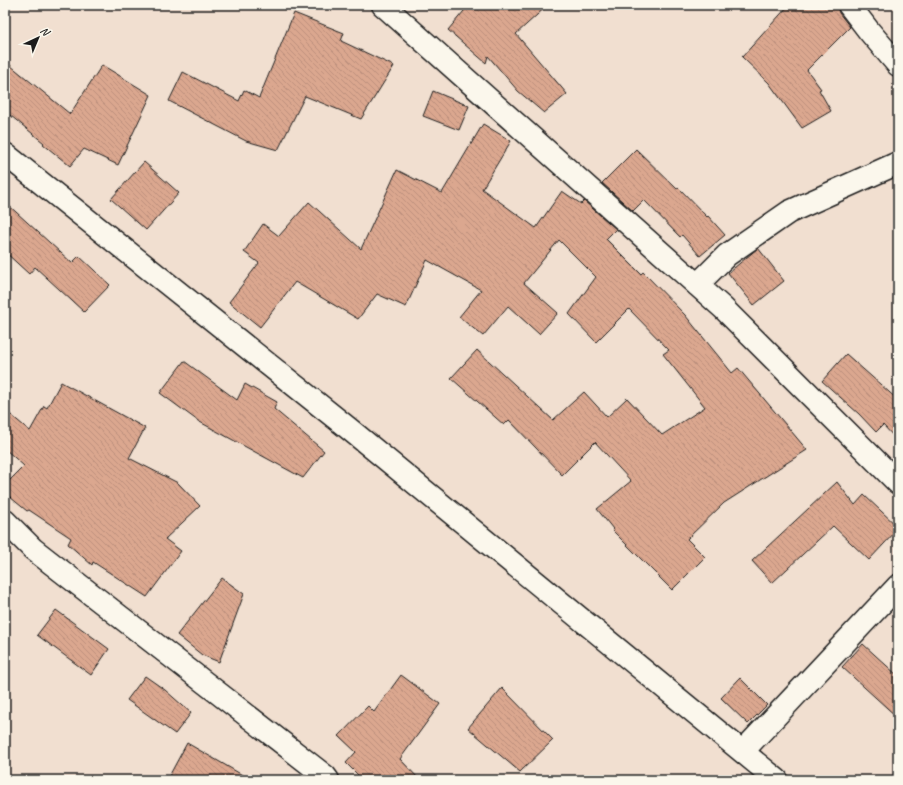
<svg xmlns="http://www.w3.org/2000/svg" width="903" height="785" font-family="Caveat,sans-serif">
  <style>
    .building { fill: url(#building-back-hatch); stroke: #1c1c1c }
    .lines { fill: none; stroke-linecap: round; stroke-linejoin: round }
    .minor-casing { stroke: #1c1c1c; stroke-width: 25 }
    .minor { stroke: #fbf7ec; stroke-width: 22 }
  </style>
  <defs>
    <pattern id="building-back-hatch" width="6" height="6" patternUnits="userSpaceOnUse"><rect width="6" height="6" fill="#dba78f"/><path d="M-1 5l2 2M0 0l6 6M5-1l2 2" fill="none" stroke="#bb8f7b"/></pattern>
  </defs>
  <rect width="100%" height="100%" fill="#f1dfd0"/>
  <filter id="ink" filterUnits="userSpaceOnUse"><feTurbulence type="fractalNoise" baseFrequency=".025" numOctaves="2"/><feDisplacementMap in="SourceGraphic" scale="8" xChannelSelector="R" yChannelSelector="G"/><feConvolveMatrix kernelMatrix="1 2 1 2 8 2 1 2 1" color-interpolation-filters="sRGB"/></filter>
  <g filter="url(#ink)">
    <path class="building" d="M469,5h79l-32,29 51,60 -23,19 -26,-22 -30,-35 -2,7 -38,-33z
      M789,5h48l2,8 11,14 -43,43 14,19 -2,1 12,21 -29,17 -33,-45 -27,-26z
      M294,13l50,20 -3,8 53,25 -33,53 -56,-23 -27,54 -32,-9 -77,-40 14,-29 56,29 5,-11 15,8z
      M5,61l65,53 32,-49 49,30 -33,70 -34,-16 -14,17 -27,-22 1,-1 -39,-32z
      M433,91l36,15 -10,24 -36,-14z
      M483,124l28,17 -29,48 54,39 26,-37 19,13 3,-3 32,28 -10,10 35,35 2,-2 42,43 47,58 6,-5 69,82 -83,53 -37,36 18,18 -33,33 -60,-60 1,-1 -16,-20 34,-28 -36,-39 -33,33 -53,-55 -5,5 -53,-47 26,-28 76,70 31,-28 23,25 20,-19 35,37 43,-28 -42,-53 6,-4 -40,-41 -33,33 -27,-28 27,-37 -37,-37 -35,43 34,30 -19,21 -31,-28 -25,30 -24,-19 22,-27 -54,-30 -21,47 -29,-13 -19,25 -63,-37 -35,45 -31,-25 30,-39 -15,-11 19,-28 16,12 30,-34 52,47 36,-79 45,23z
      M636,149l41,40 1,-2 29,30 1,-1 17,19 -25,21 -18,-21 -2,2 -36,-37 -11,11 -31,-28z
      M144,162l35,31 -33,37 -35,-31z
      M5,202l67,61 7,-7 31,29 -26,27 -49,-45 -6,7 -24,-22z
      M758,248l26,33 -30,24 -26,-32z
      M846,354l52,46v41l-15,-16 -7,7 -17,-18 -37,-33z
      M184,361l53,39 8,-16 32,18 -3,7 50,42 -21,27 -105,-57 -38,-28z
      M61,382l84,46 -16,30 49,25 22,23 -35,33 16,12 -34,46 -54,-35 -1,3 -24,-21 3,-6 -42,-28 -2,1 -22,-18v-8l19,-19 -19,-17v-39l25,21 14,-25 3,2z
      M837,482l18,23 9,-10 34,32v2l-29,31 -36,-34 -61,57 -20,-22z
      M222,578l22,16 -25,68 -17,-7 -25,-20z
      M56,610l53,39 -18,26 -54,-40z
      M863,644l35,32v42l-56,-51z
      M401,675l39,29 -40,55 20,21h-57l-17,-17 10,-11 -17,-16 29,-30 6,6z
      M145,676l20,14 26,23 -16,21 -48,-34z
      M740,678l27,27 -19,19 -27,-26z
      M502,688l51,52 -33,32 -52,-44z
      M187,743l64,37h-84z"/>
    <g class="lines">
      <g class="minor-casing">
        <path id="minor" d="M383,5l340,303 175,175
          M849,5l20,26 29,34
          M5,154l343,274 429,352
          M697,285l30,-30 62,-43 109,-49
          M5,521l28,28 292,227 3,4
          M743,751l155,-165"/>
      </g>
      <use href="#minor" class="minor"/>
    </g>
  </g>
  <rect width="903" height="785" fill="none" stroke="#fbf7ec" stroke-width="20"/>
  <rect x="10" y="10" width="883" height="765" fill="none" stroke="#1c1c1c" stroke-width="1.5" filter="url(#ink)"/>
  <g transform="translate(38 38) rotate(44)" stroke="#fbf7ec" stroke-width="3" paint-order="stroke">
  <path d="M0-3L7 15L0 10L-7 15Z" fill="#1c1c1c"/>
  <text y="-6" font-size="11" font-weight="bold" text-anchor="middle" fill="#1c1c1c">N</text>
  </g>
</svg>
